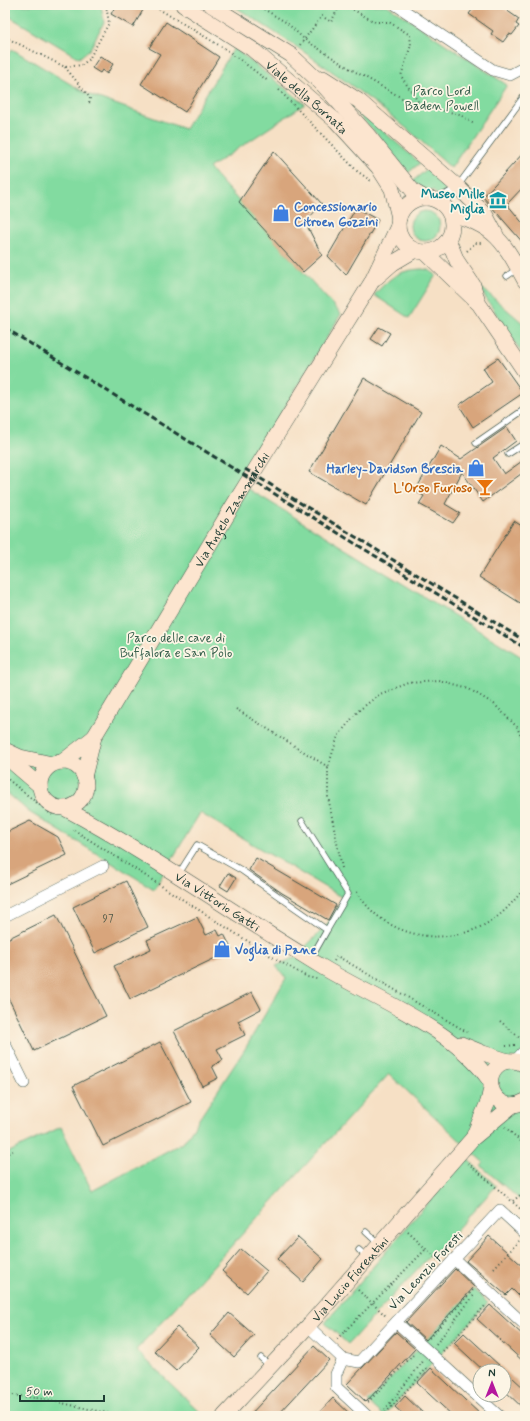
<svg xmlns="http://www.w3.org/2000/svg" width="530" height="1421" font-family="Mynerve,sans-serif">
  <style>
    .green { fill: #82dba0; stroke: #508c6a }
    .building { fill: #d8a57b }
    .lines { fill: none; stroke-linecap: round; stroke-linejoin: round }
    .lane-casing { stroke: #3f554a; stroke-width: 7 }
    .street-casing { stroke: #3f554a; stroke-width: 12 }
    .secondary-casing { stroke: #3f554a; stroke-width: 16 }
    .path { stroke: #3f554a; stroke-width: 2; stroke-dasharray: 1 3; stroke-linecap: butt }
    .lane { stroke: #fff; stroke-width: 5.5 }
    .street { stroke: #fff; stroke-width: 11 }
    .secondary { stroke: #fce5cf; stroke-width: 15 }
    .rail { stroke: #1f3d34; stroke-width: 3; stroke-dasharray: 6 3; stroke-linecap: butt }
    .labels { text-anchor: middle; stroke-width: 3.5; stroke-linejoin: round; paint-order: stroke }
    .number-label { font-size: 11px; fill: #4d5746 }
    .park-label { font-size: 13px; fill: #335d4a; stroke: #fcf5e5 }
    .street-label { font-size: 13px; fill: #1f3d34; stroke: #fcf5e5 }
    .culture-label { font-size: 13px; font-weight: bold; fill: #0d838f; stroke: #fcf5e5; text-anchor: end }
    .shop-label { font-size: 13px; font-weight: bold; fill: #366cbe; stroke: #fcf5e5; text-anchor: start }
    .food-label { font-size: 13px; font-weight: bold; fill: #c56008; stroke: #fcf5e5; text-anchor: end }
  </style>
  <rect width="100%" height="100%" fill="#fcf5e5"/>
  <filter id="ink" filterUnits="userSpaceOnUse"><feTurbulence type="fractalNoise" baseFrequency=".025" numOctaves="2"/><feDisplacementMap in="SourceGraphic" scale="8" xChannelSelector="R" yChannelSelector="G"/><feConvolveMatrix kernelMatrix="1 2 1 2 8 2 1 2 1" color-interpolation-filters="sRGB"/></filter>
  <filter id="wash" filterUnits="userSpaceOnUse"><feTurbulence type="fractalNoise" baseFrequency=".012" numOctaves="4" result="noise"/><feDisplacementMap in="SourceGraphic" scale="16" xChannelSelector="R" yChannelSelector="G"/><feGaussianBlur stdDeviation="0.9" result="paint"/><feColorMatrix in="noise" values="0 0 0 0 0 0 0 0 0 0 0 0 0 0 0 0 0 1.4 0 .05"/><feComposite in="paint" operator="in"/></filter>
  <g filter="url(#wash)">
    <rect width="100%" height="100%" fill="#f6e0c5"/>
    <path class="green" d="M5,5h96l3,17 -14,27 -11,9 -74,-44z
      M232,5h155l120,80 -56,83c-19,-17 -37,-34 -57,-50 -52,-41 -106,-78 -162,-113z
      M234,48l71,56 -96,64 132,146 -102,169 286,176v545l-44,-38 3,-3 -95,-89 -253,276 68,66h-199v-262l56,-27 31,64 92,-49 61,-93 41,-71 -10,-12 19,-9 32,-32 16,-27 -143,-85 -46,76 -125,-77 -24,-21v-730l7,-12 75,45 98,35z
      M343,98l26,21 51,44 -12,10 -24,-31z
      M427,169l22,20 -12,6 -4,-5 -7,2 -13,-11z
      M410 226a15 15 0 1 1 30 0a15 15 0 1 1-30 0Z
      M422,269l7,1 7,5 -27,43 -35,-23c16,-17 24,-25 48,-26z
      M476,283l49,42v33z
      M466,1158l30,28 -58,64 -2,-1 -88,95 -23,-21z
      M474,1289l14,14 -104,113 -16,-14z"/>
    <g id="blocks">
      <path class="building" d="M116,5h30l-13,22 -22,-13z
        M476,5h23l20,14 -3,5 3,2 -7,9 -3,-1 -6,8 -12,-8 2,-3 -24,-17z
        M166,22l53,35 -34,55 -44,-28 19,-30 -11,-6z
        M100,56l13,8 -6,10 -5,-4 -2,3 -8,-5z
        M274,151l48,53 -17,18 17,33 -19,17 -64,-70z
        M525,151v34l-18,19 18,22v19l-42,-48z
        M356,208l22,12 -32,55 -18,-19z
        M379,327l11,6 -8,13 -11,-7z
        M498,358l25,35 -50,34 -14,-22 33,-23 -9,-14z
        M364,378l57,34 -55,93 -57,-33z
        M507,427l9,14 -23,17 11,16 21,-15v12l-42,31 -21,-30 -17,32 15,9 -7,10 -34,-19 5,-8 -9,-5 26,-45 20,13z
        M514,521l11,7v78l-46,-29z
        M30,821l28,16 9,18 -62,30v-52z
        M256,858l80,47 -8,15 -46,-27 -33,-23z
        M228,873l8,5 -8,13 -8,-5z
        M126,881l22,46 -53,26 -22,-46z
        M56,915l50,101 -72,35 -29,-60v-51z
        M197,917l9,18 11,-5 3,6 4,-2 8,16 -102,49 -16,-33 37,-17 -4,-9z
        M252,992l9,17 -23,12 7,14 -28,14 6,11 -11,6 6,12 -16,8 -28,-55z
        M160,1042l31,60 -88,44 -30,-60z
        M489,1236l36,32v7l-5,6 5,5v16l-13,-13 -6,6 -40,-34z
        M298,1237l25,22 -20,23 -26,-23z
        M241,1249l26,22 -20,22 -25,-22z
        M455,1269l19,18 -48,53 -20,-18z
        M490,1305l35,32v26l-48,-44z
        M229,1313l25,22 -20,22 -24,-22z
        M177,1327l22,20 -23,24 -22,-20z
        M396,1332l19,17 -49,53 -19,-18z
        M464,1333l61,56v21l-21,-20v-19h-20l-30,-28z
        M314,1346l15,14 -52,56h-28z
        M431,1368l51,48h-29l-36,-33z
        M405,1396l21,20h-21l-10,-9z
        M333,1398l19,18h-36z"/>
    </g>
  </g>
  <g filter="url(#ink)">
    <use href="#blocks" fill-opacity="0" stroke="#3f554a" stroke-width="1"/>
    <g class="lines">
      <g class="lane-casing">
        <path id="lane" d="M431,199l9,-1 11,-7
          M443,206l82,-111
          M507,276l10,-7
          M476,443l49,-34
          M508,454l17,-11
          M302,821l46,73 -21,36
          M178,875l19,-30 44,25 86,60 -17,30
          M366,1232l13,12
          M359,1250l9,8
          M261,1358l9,8"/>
      </g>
      <g class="street-casing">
        <path id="street" d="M396,5l97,65 17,5 15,-8
          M5,916l98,-50
          M5,1044l19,39
          M515,1061l10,-11
          M454,1259l71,66
          M396,1322l103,94
          M308,1326l35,33 16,3 141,-152 25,23
          M343,1359l-7,15v13l31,29"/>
      </g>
      <g class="secondary-casing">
        <g id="secondary">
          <path id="s1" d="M183,5l69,44 84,72 42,46 14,22 7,29"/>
          <path d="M211,5l80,50 32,30 44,49 46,57 12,7"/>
          <path d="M323,78l36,23 98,85 28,28 11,21"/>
          <circle cx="425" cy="225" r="27"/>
          <path d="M450,214c45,11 54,28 75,67"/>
          <path d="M448,239l9,22 16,24 4,14"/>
          <path d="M425,252l54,52 46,68"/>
          <path d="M377,277l16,-14 22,-13"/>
          <path d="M5,750l15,7 32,7"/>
          <path d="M5,756l35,30"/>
          <path d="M62,762l32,-25"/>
          <circle cx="63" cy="785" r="23"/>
          <path id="s2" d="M84,777l10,-40 143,-238 134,-216 27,-57"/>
          <path id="s3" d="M64,808c88,47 169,105 255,157 55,34 134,62 171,116"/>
          <path d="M461,1044l22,9 25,8"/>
          <path d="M525,1065c-6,-4 -14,-5 -21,-3 -28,12 -8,56 21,39"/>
          <path d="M474,1135l14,-33 3,-14"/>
          <path id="s4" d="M224,1416l84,-90 164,-187 41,-34"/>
        </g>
      </g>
      <path class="path" d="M152,5l75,45 41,31
        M165,5l6,3
        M257,5l30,18 17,16 43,28 57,32 15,4
        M5,37l60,30 17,-2 7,-6 20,-36 -3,-18
        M300,45l22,-29 9,6 8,-15 6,-2 30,17h14l21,13 1,10 -10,31 18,27 12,5 28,6 15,10
        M65,67l25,31 -1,7
        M279,90l78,81 14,10
        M467,251l8,-8h8
        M236,709l92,58
        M5,777l47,38
        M74,830l200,128 33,19 10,2
        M342,868l-14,-71v-30l10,-31 20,-25 22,-17 29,-11 30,-2 30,8 25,15 23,23 8,19
        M357,892c32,54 110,59 152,14 6,-7 13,-13 16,-22
        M334,961l3,-5 130,76
        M500,1021l22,19
        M506,1046l9,-1
        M505,1127l20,18
        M5,1154l8,-3
        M468,1163l56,49 -3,3
        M513,1201l12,-10
        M408,1232l31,29
        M494,1268l25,-27
        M358,1290l29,27
        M429,1338l44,-48
        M337,1339l89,-90
        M436,1344l39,-50
        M443,1351l43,-46
        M5,1394l39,5 76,17
        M368,1402l47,-49
        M380,1416l44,-56
        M383,1416l46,-50"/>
      <use href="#lane" class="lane"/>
      <use href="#street" class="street"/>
      <use href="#secondary" class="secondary"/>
      <path class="rail" d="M5,328l520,320
        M245,469l280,172
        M5,1415l8,1"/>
    </g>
  </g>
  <defs>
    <g id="museum-bare" transform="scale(1.38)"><path d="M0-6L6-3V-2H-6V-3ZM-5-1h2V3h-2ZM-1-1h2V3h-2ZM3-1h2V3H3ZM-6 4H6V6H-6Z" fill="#0f9aa8" stroke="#fcf5e5" stroke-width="2.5" paint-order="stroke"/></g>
    <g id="shop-bare" transform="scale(1.38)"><path d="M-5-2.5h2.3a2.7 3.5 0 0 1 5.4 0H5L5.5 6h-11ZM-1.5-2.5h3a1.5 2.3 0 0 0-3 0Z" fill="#3f7fe0" stroke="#fcf5e5" stroke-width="2.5" paint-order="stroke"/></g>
    <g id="bar-bare" transform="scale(1.38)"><path d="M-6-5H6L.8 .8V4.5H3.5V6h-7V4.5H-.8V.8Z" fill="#e8710a" stroke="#fcf5e5" stroke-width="2.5" paint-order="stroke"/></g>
  </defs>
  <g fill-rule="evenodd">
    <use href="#museum-bare" x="498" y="200"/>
    <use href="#shop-bare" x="281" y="213"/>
    <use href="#shop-bare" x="476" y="468"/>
    <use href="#bar-bare" x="485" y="487"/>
    <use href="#shop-bare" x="222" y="949"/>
  </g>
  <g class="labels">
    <g class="number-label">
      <text x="108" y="922">97</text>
    </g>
    <g class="park-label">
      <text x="442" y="95">Parco Lord<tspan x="442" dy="15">Baden Powell</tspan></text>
      <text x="176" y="642">Parco delle cave di<tspan x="176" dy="15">Buffalora e San Polo</tspan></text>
    </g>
    <g class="street-label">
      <text dy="5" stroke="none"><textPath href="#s1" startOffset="155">Viale della Bornata</textPath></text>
      <text dy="5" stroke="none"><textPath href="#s2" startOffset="307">Via Angelo Zammarchi</textPath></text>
      <text dy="5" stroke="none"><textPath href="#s3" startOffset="180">Via Vittorio Gatti</textPath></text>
      <text transform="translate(425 1270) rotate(-47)" y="5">Via Leonzio Foresti</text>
      <text dy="5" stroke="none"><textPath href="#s4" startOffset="186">Via Lucio Fiorentini</textPath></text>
    </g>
    <g class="culture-label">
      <text x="485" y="198">Museo Mille<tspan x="485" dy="15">Miglia</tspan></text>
    </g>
    <g class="shop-label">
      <text x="294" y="211">Concessionario<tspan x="294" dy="15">Citroen Gozzini</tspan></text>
      <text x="463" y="473" text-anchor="end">Harley-Davidson Brescia</text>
      <text x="235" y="954">Voglia di Pane</text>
    </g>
    <g class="food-label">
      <text x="472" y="492">L'Orso Furioso</text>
    </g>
  </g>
  <rect width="530" height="1421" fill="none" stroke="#fcf5e5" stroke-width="20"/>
  <g transform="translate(492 1383)"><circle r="19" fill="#fcf5e5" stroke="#a4ab9e"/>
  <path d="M0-3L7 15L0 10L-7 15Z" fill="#b5179e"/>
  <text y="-6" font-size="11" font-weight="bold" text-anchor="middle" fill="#1f3d34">N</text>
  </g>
  <path d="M20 1395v6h84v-6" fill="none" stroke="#1f3d34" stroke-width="2"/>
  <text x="26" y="1395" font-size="12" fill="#1f3d34" stroke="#fcf5e5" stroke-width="3" paint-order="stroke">50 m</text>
</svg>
